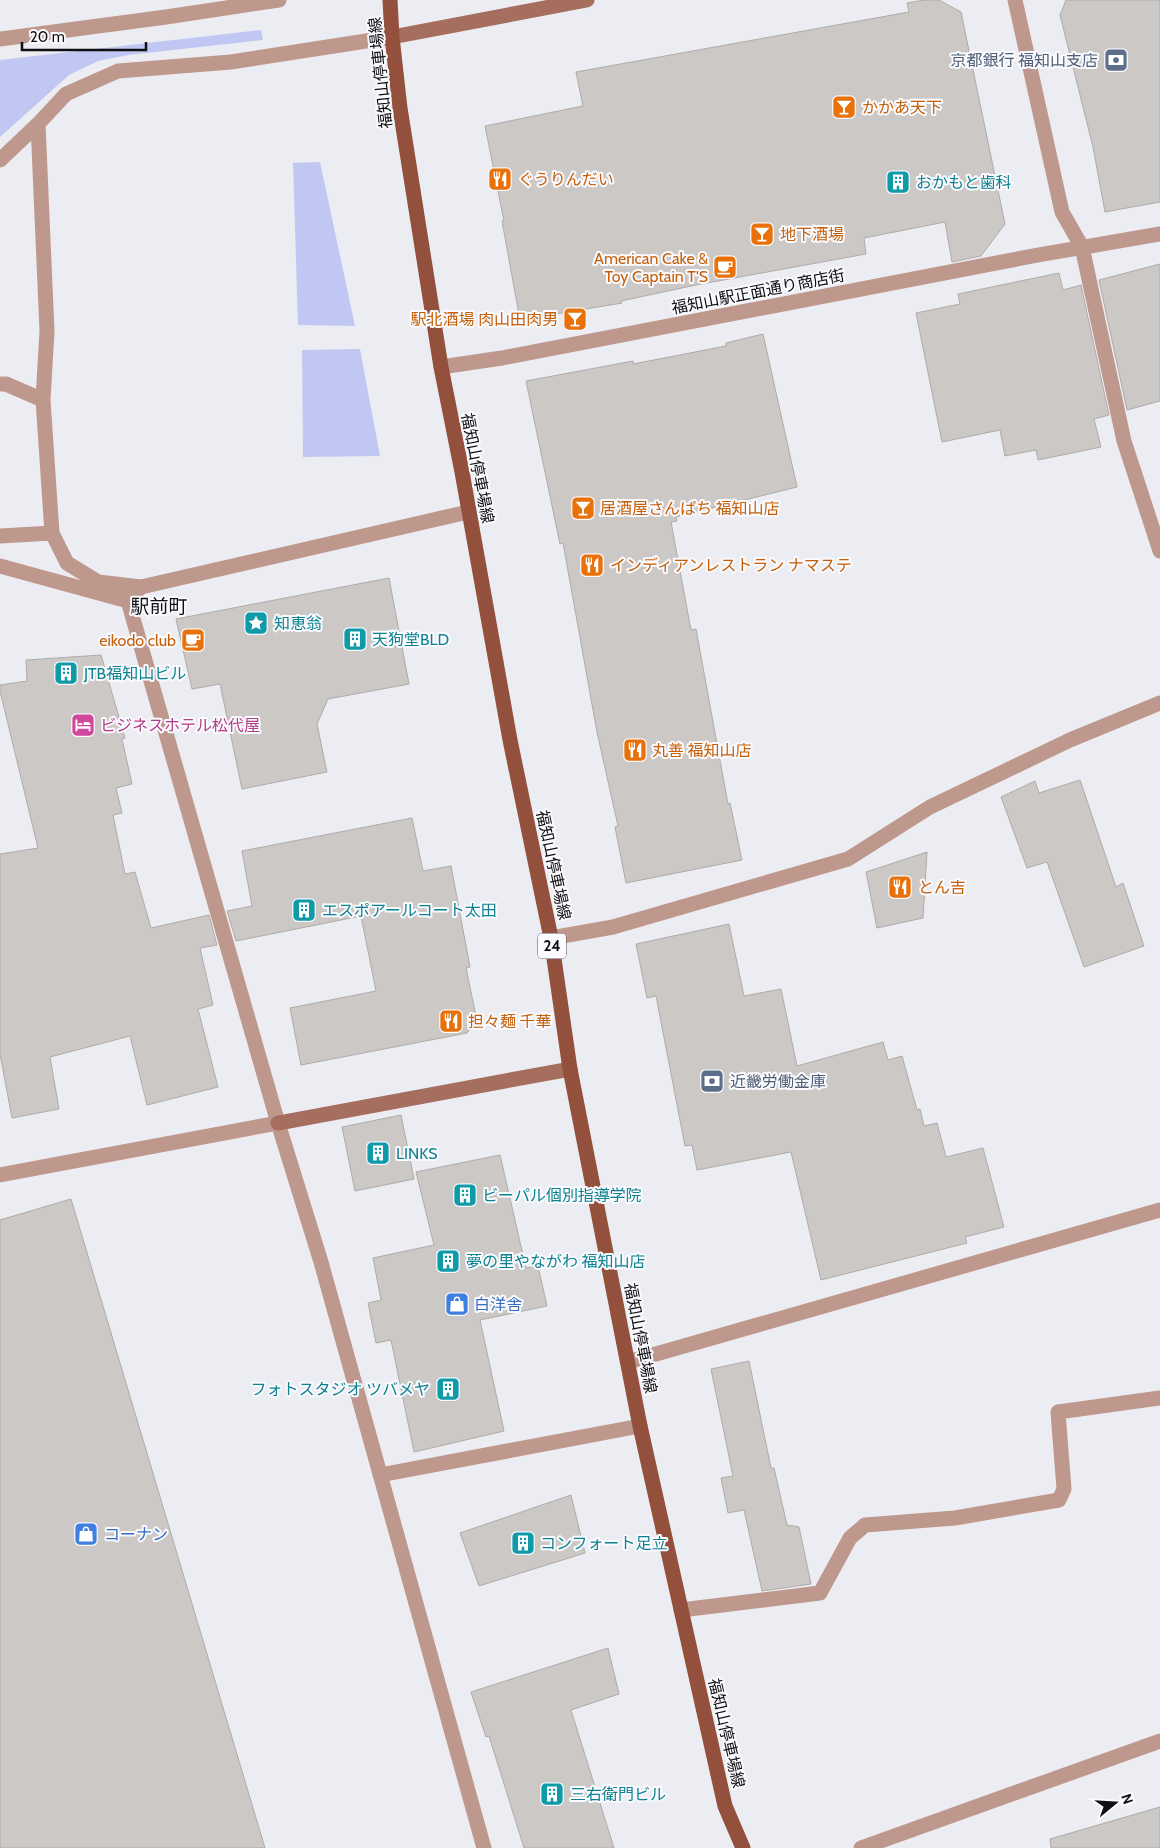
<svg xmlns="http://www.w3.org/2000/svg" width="1160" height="1848" font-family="Cabin,'Noto Sans JP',sans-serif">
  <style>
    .green { fill: #c0c7f3 }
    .building { fill: #cbc8c5; stroke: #aeaba8 }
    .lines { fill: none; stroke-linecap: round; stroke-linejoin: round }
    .lane { stroke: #bf988d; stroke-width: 15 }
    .street { stroke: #bf988d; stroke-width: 15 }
    .secondary { stroke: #a56e5f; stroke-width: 15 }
    .primary { stroke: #92503d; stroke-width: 15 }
    .labels { text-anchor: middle; stroke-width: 4; stroke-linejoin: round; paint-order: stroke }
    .shield { fill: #fafaff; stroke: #565658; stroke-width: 1 }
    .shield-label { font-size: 15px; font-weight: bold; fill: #0f0f11 }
    .service-label { font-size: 16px; fill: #4e5e75; stroke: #fafaff; text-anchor: end }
    .street-label { font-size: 16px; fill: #0f0f11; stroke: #fafaff }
    .food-label { font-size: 16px; fill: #c56008; stroke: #fafaff; text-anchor: start }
    .culture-label { font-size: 16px; fill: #0d838f; stroke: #fafaff; text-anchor: start }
    .hotel-label { font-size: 16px; fill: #b23c85; stroke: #fafaff; text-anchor: start }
    .shop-label { font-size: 16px; fill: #366cbe; stroke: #fafaff; text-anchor: start }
    .quarter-label { font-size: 19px; fill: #0f0f11; stroke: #fafaff }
  </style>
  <rect width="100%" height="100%" fill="#ecedf2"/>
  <path class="green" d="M261,30l2,10 -135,15 -30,6 -29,14 -69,62v-77z
    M320,162l35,164 -57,-1 -5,-162z
    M360,349l20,107 -77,1 -1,-107z"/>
  <path class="building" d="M924,0h15l22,12 44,212 -24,32 -29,6 -7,-40 -81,16 2,16 -170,31 -75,16 1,2 -102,17 -18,-99h2l-19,-95 98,-20 -7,-34 333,-60 -2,-9z
    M1066,0h94v202l-55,10 -12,-65 -33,-132z
    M1160,264v137l-33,9 -28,-130z
    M1059,273l4,17 18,-5 28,130 -15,4 7,28 -63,13 -2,-10 -31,6 -5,-26 -58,12 -26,-129 44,-9 -2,-10z
    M763,334l34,153 -121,30 1,4 -6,1 20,108 5,-1 32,175 2,-1 12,57 -116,23 -11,-56 3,-1 -21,-94 -34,-189 -3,1 -34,-163 107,-20v3l93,-18v-3z
    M389,578l20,106 -81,15 -11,25 10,48 -85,17 -22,-105 -28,5 -16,-70z
    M101,655l24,83 -3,1 10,45 -16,4 6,25 -9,2 12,59 10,-2 16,56 58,-13 8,30 -17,3 13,57 -15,4 20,78 -71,18 -17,-69 -80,21 9,52 -47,9 -12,-64v-200l38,-6 -38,-157v-6l27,-4 -1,-21z
    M1080,780l36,107 7,-4 21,63 -60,21 -37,-105 -20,6 -26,-71 34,-16 4,12z
    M412,818l11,53 28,-5 19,101 -4,1 11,53 -10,12 -166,32 -11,-57 86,-17 -15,-75 -125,25 -9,-30 25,-5 -10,-55z
    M927,852l-4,66 -46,10 -11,-56z
    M729,924l15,72 37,-7 16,77 86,-24 5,18 14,-4 15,54 3,-1 4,17 13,-3 9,34 37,-9 21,79 -39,10 2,6 -146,37 -30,-128 -94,18 -5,-25 -7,1 -29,-150 -9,2 -11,-54z
    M401,1115l13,64 -59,12 -13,-64z
    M500,1155l26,113 12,-2 9,40 -67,14 24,111 -90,21 -23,-112 -15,3 -8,-40 13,-3 -8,-42 61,-13 -18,-73z
    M71,1199l194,649h-265v-628z
    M749,1361l22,107h3l13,57 12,2 12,57 -49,7 -18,-81 -16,3 -7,-35 12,-2 -22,-107z
    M571,1495l14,58 -106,33 -19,-53z
    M608,1648l11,46 -48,16 43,138h-90l-35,-112 -3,1 -15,-45z
    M1160,1807v41h-109l-1,-9z"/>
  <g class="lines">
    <path class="lane" d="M0,39l166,-22 113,-17
      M38,124l9,207 -4,69 9,133 15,30 31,19 43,5 327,-75
      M0,160l38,-36 28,-30 52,-23 113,-9 161,-25
      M0,384h6l37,16
      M0,536l52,-3"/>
    <path class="street" d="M1015,0l47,212 20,35 42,194 36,110
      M441,367l61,-9 536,-103 122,-21
      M0,566l128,35
      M141,587l-13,14 150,522 43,139 163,586
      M551,938l62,-11 235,-68 82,-52 140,-67 90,-37
      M0,1175l278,-52
      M628,1362l532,-152
      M380,1475l260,-49
      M681,1610l139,-17 30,-55 15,-13 90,-7 104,-18 5,-11 -6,-77 102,-14
      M861,1848l299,-107"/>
    <path class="secondary" d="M392,37l195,-37
      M278,1123l292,-54"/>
    <path class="primary" d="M390,0l2,37 8,71 41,259 21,105 48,268 41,198 19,131 70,357 85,380 18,42"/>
  </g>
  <defs>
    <g id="bank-square" transform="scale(1.25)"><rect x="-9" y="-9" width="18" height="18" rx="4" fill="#5c6f8a" stroke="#fafaff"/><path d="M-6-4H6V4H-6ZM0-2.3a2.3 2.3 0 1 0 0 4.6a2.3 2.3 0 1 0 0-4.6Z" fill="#fff"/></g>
    <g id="bar-square" transform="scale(1.25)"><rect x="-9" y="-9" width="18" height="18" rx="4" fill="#e8710a" stroke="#fafaff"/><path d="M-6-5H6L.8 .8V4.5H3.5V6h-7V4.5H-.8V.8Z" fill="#fff"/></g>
    <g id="restaurant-square" transform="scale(1.25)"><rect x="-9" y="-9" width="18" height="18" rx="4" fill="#e8710a" stroke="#fafaff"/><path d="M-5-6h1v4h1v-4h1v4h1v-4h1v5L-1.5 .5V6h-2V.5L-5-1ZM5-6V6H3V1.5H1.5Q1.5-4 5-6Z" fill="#fff"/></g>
    <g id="building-square" transform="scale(1.25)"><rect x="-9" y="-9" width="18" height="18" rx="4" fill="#0f9aa8" stroke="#fafaff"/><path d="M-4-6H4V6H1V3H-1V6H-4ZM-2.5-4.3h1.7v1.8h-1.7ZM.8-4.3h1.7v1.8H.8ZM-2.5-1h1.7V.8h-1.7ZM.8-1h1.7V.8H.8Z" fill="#fff"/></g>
    <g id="cafe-square" transform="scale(1.25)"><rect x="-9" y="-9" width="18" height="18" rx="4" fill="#e8710a" stroke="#fafaff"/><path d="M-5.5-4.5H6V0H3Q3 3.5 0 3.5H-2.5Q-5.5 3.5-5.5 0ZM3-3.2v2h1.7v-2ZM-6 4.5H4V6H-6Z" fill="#fff"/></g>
    <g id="sight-square" transform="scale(1.25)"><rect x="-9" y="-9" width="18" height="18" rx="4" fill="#0f9aa8" stroke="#fafaff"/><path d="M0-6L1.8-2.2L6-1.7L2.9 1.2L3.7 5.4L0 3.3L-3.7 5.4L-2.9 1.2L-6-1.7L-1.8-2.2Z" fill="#fff"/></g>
    <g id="hotel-square" transform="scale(1.25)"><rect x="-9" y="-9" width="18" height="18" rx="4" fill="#d1479c" stroke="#fafaff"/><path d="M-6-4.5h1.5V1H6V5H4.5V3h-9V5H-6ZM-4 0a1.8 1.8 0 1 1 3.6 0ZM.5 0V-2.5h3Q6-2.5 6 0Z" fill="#fff"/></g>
    <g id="shop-square" transform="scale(1.25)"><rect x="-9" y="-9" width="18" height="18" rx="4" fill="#3f7fe0" stroke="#fafaff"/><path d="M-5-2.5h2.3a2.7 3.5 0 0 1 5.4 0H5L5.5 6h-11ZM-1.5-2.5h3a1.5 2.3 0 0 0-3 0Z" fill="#fff"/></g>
  </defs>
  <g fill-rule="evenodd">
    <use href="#bank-square" x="1116" y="60"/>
    <use href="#bar-square" x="844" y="107"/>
    <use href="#restaurant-square" x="500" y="179"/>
    <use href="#building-square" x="898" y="182"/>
    <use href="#bar-square" x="762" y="234"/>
    <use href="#cafe-square" x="725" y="267"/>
    <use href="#bar-square" x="575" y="319"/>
    <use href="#bar-square" x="583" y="508"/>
    <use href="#restaurant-square" x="592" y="565"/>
    <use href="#sight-square" x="256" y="623"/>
    <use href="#building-square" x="355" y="639"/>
    <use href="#cafe-square" x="193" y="640"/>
    <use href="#building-square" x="66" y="673"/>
    <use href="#hotel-square" x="83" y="725"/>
    <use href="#restaurant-square" x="635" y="750"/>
    <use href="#restaurant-square" x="900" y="887"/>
    <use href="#building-square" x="304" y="910"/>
    <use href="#restaurant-square" x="451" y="1021"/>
    <use href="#bank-square" x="712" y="1081"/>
    <use href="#building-square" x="378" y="1153"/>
    <use href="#building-square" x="465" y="1195"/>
    <use href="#building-square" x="448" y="1261"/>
    <use href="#shop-square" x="457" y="1304"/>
    <use href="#building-square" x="448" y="1389"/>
    <use href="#shop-square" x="86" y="1534"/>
    <use href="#building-square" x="523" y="1543"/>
    <use href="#building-square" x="552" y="1794"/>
  </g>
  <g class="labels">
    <rect class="shield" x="538" y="933.5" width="28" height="25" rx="4"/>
    <g class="shield-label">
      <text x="552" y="951">24</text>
    </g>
    <g class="service-label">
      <text x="1098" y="66">京都銀行 福知山支店</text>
      <text x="730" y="1087" text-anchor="start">近畿労働金庫</text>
    </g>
    <g class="street-label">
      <text transform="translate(380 73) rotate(-96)" y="6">福知山停車場線</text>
      <text transform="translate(758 291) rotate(-11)" y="6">福知山駅正面通り商店街</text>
      <text transform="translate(478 468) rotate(79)" y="6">福知山停車場線</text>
      <text transform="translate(554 865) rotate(78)" y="6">福知山停車場線</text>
      <text transform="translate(641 1338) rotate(79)" y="6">福知山停車場線</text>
      <text transform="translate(727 1733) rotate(77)" y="6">福知山停車場線</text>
    </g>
    <g class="food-label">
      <text x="862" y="113">かかあ天下</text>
      <text x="518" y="185">ぐうりんだい</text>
      <text x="780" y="240">地下酒場</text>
      <text x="708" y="264" text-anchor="end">American Cake &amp;<tspan x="708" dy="18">Toy Captain T'S</tspan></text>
      <text x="558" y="325" text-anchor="end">駅北酒場 肉山田肉男</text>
      <text x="600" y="514">居酒屋さんぱち 福知山店</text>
      <text x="610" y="571">インディアンレストラン ナマステ</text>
      <text x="176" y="646" text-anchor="end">eikodo club</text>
      <text x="652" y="756">丸善 福知山店</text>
      <text x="918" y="893">とん吉</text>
      <text x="468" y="1027">担々麺 千華</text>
    </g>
    <g class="culture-label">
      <text x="916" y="188">おかもと歯科</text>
      <text x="274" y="629">知恵翁</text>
      <text x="372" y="645">天狗堂BLD</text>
      <text x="84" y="679">JTB福知山ビル</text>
      <text x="322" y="916">エスポアールコート太田</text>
      <text x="396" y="1159">LINKS</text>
      <text x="482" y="1201">ビーパル個別指導学院</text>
      <text x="466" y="1267">夢の里やながわ 福知山店</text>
      <text x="430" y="1395" text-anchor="end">フォトスタジオ ツバメヤ</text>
      <text x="540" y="1549">コンフォート足立</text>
      <text x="570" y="1800">三右衛門ビル</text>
    </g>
    <g class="hotel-label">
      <text x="100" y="731">ビジネスホテル松代屋</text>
    </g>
    <g class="shop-label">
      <text x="474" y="1310">白洋舎</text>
      <text x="104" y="1540">コーナン</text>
    </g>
    <g class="quarter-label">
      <text x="159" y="613">駅前町</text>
    </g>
  </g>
  <g transform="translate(1115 1803) rotate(72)" stroke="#fafaff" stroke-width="4" paint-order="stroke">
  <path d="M0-4L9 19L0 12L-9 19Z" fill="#0f0f11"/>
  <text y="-8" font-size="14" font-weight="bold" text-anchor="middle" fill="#0f0f11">N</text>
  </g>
  <path d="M22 42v8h124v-8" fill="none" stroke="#0f0f11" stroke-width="2.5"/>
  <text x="30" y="42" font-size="15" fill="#0f0f11" stroke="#fafaff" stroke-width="4" paint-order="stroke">20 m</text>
</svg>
